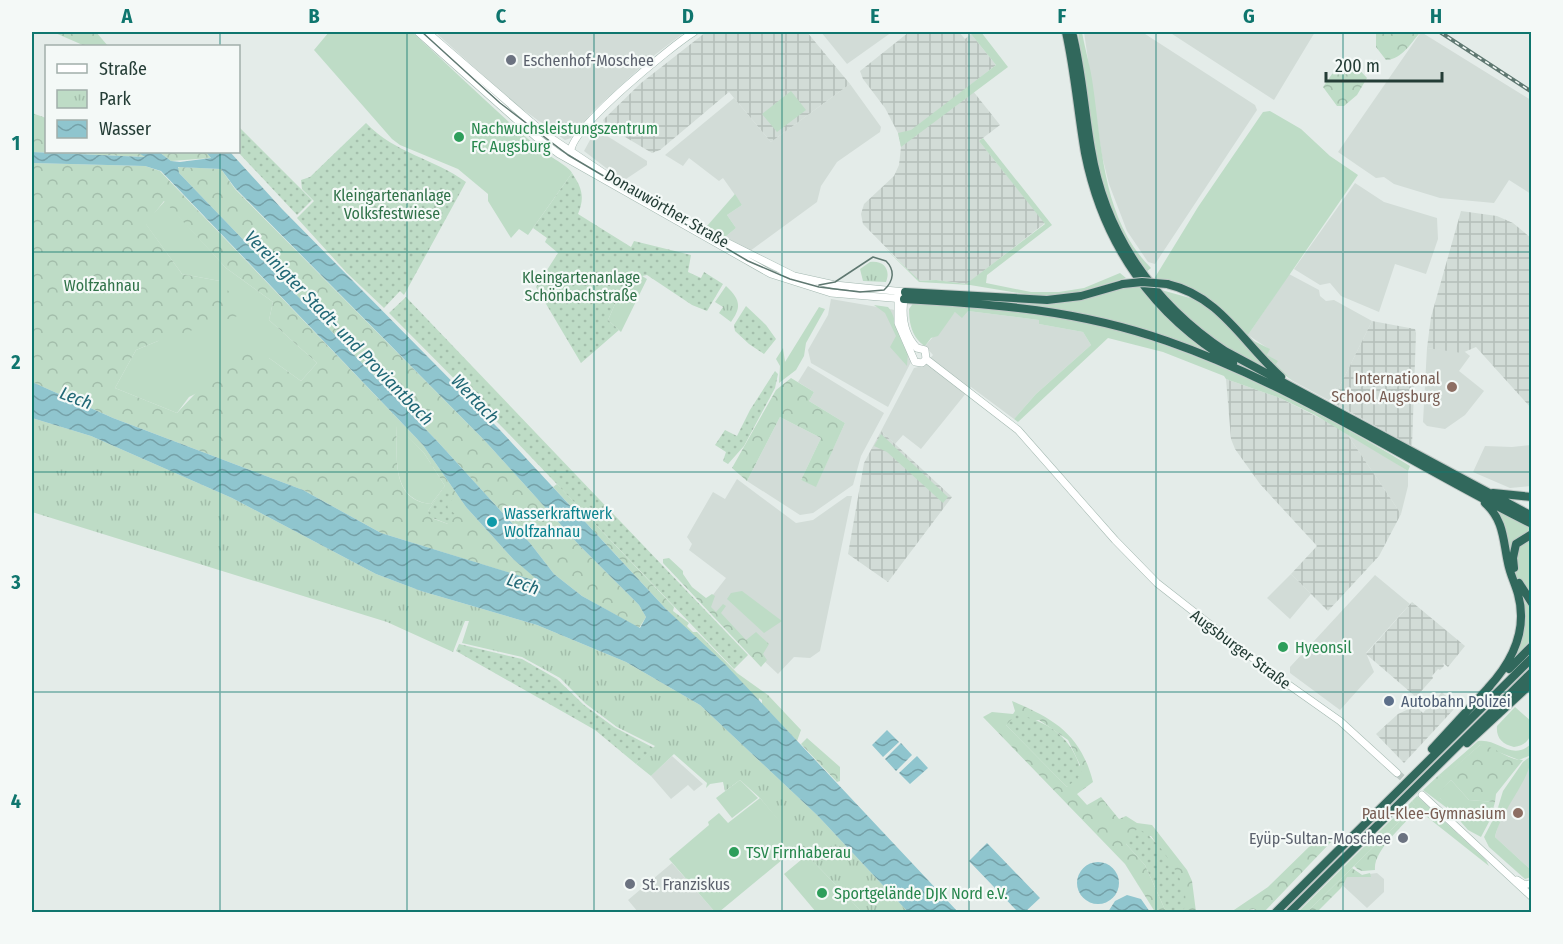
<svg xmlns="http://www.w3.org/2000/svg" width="1563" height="944" font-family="'Fira Sans Condensed',sans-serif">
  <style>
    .built { fill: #d2dcd7 }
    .industrial { fill: url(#industrial-grid) }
    .grass { fill: #bedcc6 }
    .forest { fill: url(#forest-crowns); fill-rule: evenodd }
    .park { fill: url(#park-tufts) }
    .garden { fill: url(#garden-dots) }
    .water { fill: url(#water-waves); fill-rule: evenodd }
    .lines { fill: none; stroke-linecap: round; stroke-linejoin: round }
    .secondary-tunnel { stroke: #bec9c5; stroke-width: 7; stroke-dasharray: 7 3.5; stroke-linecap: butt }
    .secondary-casing { stroke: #a3b8b0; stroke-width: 8 }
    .highway-casing { stroke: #c2c9c7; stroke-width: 10 }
    .secondary { stroke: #fff; stroke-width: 7 }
    .highway { stroke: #31685c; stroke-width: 8 }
    .tram { stroke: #5f7871; stroke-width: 1.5 }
    .rail-casing { stroke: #5f7871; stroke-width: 4 }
    .rail { stroke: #f4f9f7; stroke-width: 1.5; stroke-dasharray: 4.5; stroke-linecap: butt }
    .highway-bridge-casing { stroke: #c2c9c7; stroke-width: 10; stroke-linecap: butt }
    .highway-bridge { stroke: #31685c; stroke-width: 8 }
    .grid { fill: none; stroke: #0f766e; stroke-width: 1.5; stroke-opacity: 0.55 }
    .worship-dot { fill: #6b7280; stroke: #f4f9f7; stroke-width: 2 }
    .leisure-dot { fill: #2e9e5b; stroke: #f4f9f7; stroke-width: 2 }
    .education-dot { fill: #8d6e63; stroke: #f4f9f7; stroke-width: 2 }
    .culture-dot { fill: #0f9aa8; stroke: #f4f9f7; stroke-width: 2 }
    .service-dot { fill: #5c6f8a; stroke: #f4f9f7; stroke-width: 2 }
    .labels { text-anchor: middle; stroke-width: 4.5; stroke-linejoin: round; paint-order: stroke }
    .worship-label { font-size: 16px; fill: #5b616d; stroke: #f4f9f7; text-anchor: start }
    .leisure-label { font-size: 16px; fill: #27864d; stroke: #f4f9f7; text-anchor: start }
    .park-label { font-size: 16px; fill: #307249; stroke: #f4f9f7 }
    .street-label { font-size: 16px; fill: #243d36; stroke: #f4f9f7 }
    .education-label { font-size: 16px; fill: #785e54; stroke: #f4f9f7; text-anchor: end }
    .culture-label { font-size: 16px; fill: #0d838f; stroke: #f4f9f7; text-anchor: start }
    .service-label { font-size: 16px; fill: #4e5e75; stroke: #f4f9f7; text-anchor: start }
    .water-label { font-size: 18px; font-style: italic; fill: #216876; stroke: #f4f9f7 }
    .neatline { fill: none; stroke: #0f766e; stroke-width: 2 }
    .grid-label { font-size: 20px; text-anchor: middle; font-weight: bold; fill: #0f766e }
  </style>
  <defs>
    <pattern id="industrial-grid" width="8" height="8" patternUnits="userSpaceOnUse" patternTransform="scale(1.5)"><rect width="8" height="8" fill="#d2dcd7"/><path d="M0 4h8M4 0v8" fill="none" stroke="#b4beb9"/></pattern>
    <pattern id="forest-crowns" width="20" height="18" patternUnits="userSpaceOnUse" patternTransform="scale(1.5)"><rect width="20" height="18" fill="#bedcc6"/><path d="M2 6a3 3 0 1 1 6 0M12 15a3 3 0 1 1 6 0" fill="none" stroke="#a3beab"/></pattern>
    <pattern id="park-tufts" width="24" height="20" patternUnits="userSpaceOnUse" patternTransform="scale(1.5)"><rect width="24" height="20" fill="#bedcc6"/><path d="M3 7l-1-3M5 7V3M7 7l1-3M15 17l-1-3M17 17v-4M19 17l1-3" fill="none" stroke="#a3beab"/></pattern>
    <pattern id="garden-dots" width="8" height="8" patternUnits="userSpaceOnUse" patternTransform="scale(1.5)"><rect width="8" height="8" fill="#bedcc6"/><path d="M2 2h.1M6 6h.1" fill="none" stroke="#a3beab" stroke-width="1.8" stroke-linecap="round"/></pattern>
    <pattern id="water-waves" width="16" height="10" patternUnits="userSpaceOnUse" patternTransform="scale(1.5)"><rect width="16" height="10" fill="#8fc5ce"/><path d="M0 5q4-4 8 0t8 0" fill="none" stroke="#75a1a8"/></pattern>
  </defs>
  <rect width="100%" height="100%" fill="#e4ece9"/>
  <path class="built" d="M435,32h250l-33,25 -58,53 -23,28 -6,2 -51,-37z
    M821,32h71l-45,32z
    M1084,32h58l113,73 2,5 -102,154 -7,-2 -21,-31 -18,-47 -7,-28z
    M1169,32h146l-41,68z
    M1421,32l110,68v94l-22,-14 -15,23 -54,-5 -46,-14 -10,-7 -8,1 -38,-26z
    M850,84l31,43 -1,5 -43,30 -16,24 -4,16 -67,49 -25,-14 11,-9 -9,-13 15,-10 -19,-27 -4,3 -30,-23 -6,8 -18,-11 69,-57 37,44z
    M596,129l51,32v4l-24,16 -39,-30z
    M1355,183l29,19 53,16 1,21 -12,35 -31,-10 -16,48 -38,-16 -11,-13 -10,2 -26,-16z
    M1289,274l30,16 1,6 6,5 8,-1 38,21 -40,81 -39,-21 -26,-26 2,-6 -21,-14z
    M831,299l64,11 14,39 2,13 -23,45 -77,-44 -3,-13 20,-35z
    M968,311l71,9v4l44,8 8,13 -55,49 -22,25 -43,-32 -50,62 -18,-14 -8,9 -14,-13 33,-63 9,-2 10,-11 -8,-9 30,-34z
    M1427,348l38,4 5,4 -11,15 25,20 -19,24 -20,14 -18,-3 -4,-4z
    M808,366l76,47 -23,43 -8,29 -40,28 -13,2 -53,-34 33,-64 41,21 -20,42 15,6 29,-63 -36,-22 5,-9 -16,-10z
    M1345,431l63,40v15l-7,28z
    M1531,445v41l-21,2 -37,-16 12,-26 27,1z
    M737,479l59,44 17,-3 34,-24h5l-32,155 -10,7 -16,-1 -16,17 -73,-69 21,-27 -37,-28 3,-6 -5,-7 26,-45 12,7z
    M1291,574l20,20 -21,25 -23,-21z
    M1375,575l35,29 -44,49 8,19 -34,38 -50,-37v-6z
    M672,756l31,28 -9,7 -6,-6 -17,14 -20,-23z
    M1531,763v107l-36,-33 4,-15z
    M672,863l7,8 36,41h-77l-10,-12z
    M1353,869l9,6 15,-2 7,6v13l-17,16 -28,-26z"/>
  <path class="industrial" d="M706,32h101l43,52 -79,58 -42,-50 -69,58 -8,3 -47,-28 -2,-5 38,-37z
    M909,32h50l6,7 6,-5 25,31 -27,21 31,39 -21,16 66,82 -78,61 -31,-4 -17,1 -56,-57 -2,-10 3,-10 30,-28 5,-11 2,-18 -3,-14 -13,-25 -22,-29 -3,-8z
    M1461,211l36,5 16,7 18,15v170l-55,-61 -14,6 -35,-5 4,-31z
    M1372,321l43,8 1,4 -4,113 -80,-44z
    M1226,379l54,19 65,33 56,83 -22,42 -51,55 -37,-37 26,-28 -57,-62 -25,-35 -4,-10z
    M881,431l71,66 -64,85 -40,-28 16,-91z
    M1412,602l53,44 -17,21 -5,-4 1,3 -4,4 -2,-1 -6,7 1,2 -17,19 -50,-43z
    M1442,692l14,15 -52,56 -28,-29 22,-20 17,-8 8,7z"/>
  <path class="grass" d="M329,32h83c41,37 81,77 123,113 8,8 34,21 37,28l-44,62 -9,-6 -8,9 -23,-37v-7l-30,-25 -58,-24 -8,-6 -78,-89z
    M975,32h6l27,35 -107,80 -3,-14 13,-3 85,-65 -25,-31z
    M1078,32h4c3,18 9,36 11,54 9,62 10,134 58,182l-6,5 -22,-34 -23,-58z
    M791,91l15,19 -29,22 -15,-18z
    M1270,111l31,18 29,27 28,19 -110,160 6,6 16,8 -3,6 11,6 -2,3 17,17c-52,-38 -68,-91 -139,-102l44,-72 65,-95z
    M983,138l69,87 -65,50 -1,8 45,9h28l25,-4 36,-15 6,5 -61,18 -22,1 -73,-12 -51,-3 -35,-35 36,34 16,-1 30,4 79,-60 -66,-83z
    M735,194l7,11 -15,10 9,13 -11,9 -18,-11z
    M165,201l61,67 47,34 -4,18 48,43 -16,18 -32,-23 -80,39 -12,16 -62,-25 21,-38 22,-9 62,-60 -38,-7 -37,-51z
    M642,276l5,3 -26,53 -13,-12 18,-41 12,4z
    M1139,286l33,36 45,34 -161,-46 -32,-6z
    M1154,288l47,13 22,18 48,53 -57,-30z
    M914,302c61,4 122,6 181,22 113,29 215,82 315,142l-2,5 -93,-56 -35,-17 -54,-19 -2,-3 -61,-24 -55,-14 -90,84 -4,-3 22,-25 55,-49 -8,-13 -44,-8v-4l-71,-9 -6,7 -7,-6 -17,24 -7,2 -6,8c-13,-8 -16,-23 -16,-37z
    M874,305l14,2c8,8 9,31 20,45l-1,14 -17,-19 6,-11 -11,-23z
    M819,307l6,2 -19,34 -2,13 -8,14 -17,13 1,-17 -4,-7 7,-11 2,14z
    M396,425l28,28 21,33 -14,18c-41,-5 -33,-47 -35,-79z
    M881,434l67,63 -5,6 -56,-51 -13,-6z
    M1491,507l40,20v113l-18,19 10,-48z
    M742,591l40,30 -18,12 -37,-34 4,-6z
    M1515,707l16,14c2,14 -2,24 -17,26 -12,-3 -18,-9 -17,-21z
    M1478,741c21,-3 33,21 53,3v11l-12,5 -39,-15 -37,33 -4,-3z
    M1531,756c1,22 -30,54 -36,81l36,33v7l-6,2 -36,-32 -5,-10 12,-23 7,-23 20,-29z
    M740,780l18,18 -26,20 -16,-20z
    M1451,780l18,20 26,2 -5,18 -9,17 -13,-7 -28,-32v-7z
    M1417,796l69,64 3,6 -72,-57 -5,-8z
    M760,798l40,47 -81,67h-4l-46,-53 40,-34 -1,-3 11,-9 9,10z
    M1397,817l4,3 -94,92h-9l94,-93z
    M807,855l55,57h-46l-32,-38z"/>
  <path class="forest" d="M53,32h43l12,14h-23z
    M1376,32h45c-11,11 -18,27 -35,28l-10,-13z
    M1348,63l7,2 12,13 -10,17 -13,11h-7l-14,-19 9,-13z
    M32,113l14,5v34h91l9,5 -114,-5z
    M159,152h47l5,6 -40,3z
    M32,163l113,3 15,5 263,274 43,62 47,52 29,24 -161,-50 -78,-43 -190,-72 -81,-36zM164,201l62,67 47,34 -4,18 48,43 -16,18 -32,-23 -29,-12 -63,67 -62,-25 21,-38 22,-9 89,-28 -27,-32 -38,-7 -36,-50zM396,426l28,27 21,33 -14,18c-41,-4 -33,-47 -35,-78zM445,487l3,37 -14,-5 -6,-8z
    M180,167l41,2 14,20 251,253 94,104 59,59 7,12 -7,11 -57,-32 -28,-22 -24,-31 -92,-101 -259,-269 -2,-5z
    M791,378l23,14 -5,9 36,22 -29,64 -15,-7 20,-42 -41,-21 -33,64 -15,-13 44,-78z
    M557,484l117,123 -1,4 16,12 -2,3 6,6h4l40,41 31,22 33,35 -4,11 -35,-37v-4l-3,-2v3l-93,-92 -113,-122z
    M669,558l14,13v3l9,13 14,11 6,-4 3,2 -4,11 5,5 7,-8 3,2 -5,7 25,27 10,-8 13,12 -6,10 4,6 -6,7 -98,-104v-4z
    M1012,701c43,18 69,34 81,81l-16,12 10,11 14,-8 18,22 7,-3 11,7 15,2 35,45 5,11 4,31h-13c7,-29 -17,-53 -32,-76l-25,8 19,21 21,47h-11l-30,-48 -142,-147 9,-5 21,2 2,-3zM1039,720l29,20 12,25 -13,22 -61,-62z
    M807,738l33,29v14l-3,1 -36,-38z
    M1480,745c16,1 26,15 43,15l-27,34 -1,8 -26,-2 -18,-20 -11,12v6l7,6v4l-24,-18 16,-15 4,2z
    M1412,801l5,7c-11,17 -44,41 -42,62 -10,0 -13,4 -21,-4l47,-46 -4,-3z
    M1318,834l13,8 -67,70h-12l3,-3 -24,3 37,-25 45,-44z
    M1352,868l10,7 8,-2 1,4h-24l-6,11 -24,24h-10z"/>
  <path class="park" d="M870,262c14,-2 21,8 16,20l-23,-1 -3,-12z
    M726,286c14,13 16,21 5,36l-12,-9 4,-6 -8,-5z
    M32,418l59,18 141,62 144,76 45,17 116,34 89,37 74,43 118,111 90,96h-46l-55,-57 -47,-57 -20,-18 -15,11 -2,-9 -13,2 -4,4 1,-5 -33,-29 -23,22 -15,-12 19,-18 -38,-19 -31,-23 -26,-26 -38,-21 -60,-14 7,-22h-4l-12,31 -66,-30 -355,-110z"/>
  <path class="garden" d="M366,123c30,31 67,35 100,59l-62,113 -4,-4 -16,17 -37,-35 -50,-55 17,-17 -12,-12 -1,-9 9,-3z
    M239,127l73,73 -15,15 -59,-63z
    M572,173c10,15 13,24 6,41l53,33 3,-6 57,14 -3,17 13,6 3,-6 19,12 -16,27 -15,-6 -45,-30 -5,1 -4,7 -12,-4 -18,41 11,10 -38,33 -45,-76 22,-34 -13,-11 2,-4 -14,-10z
    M406,297l342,358 -14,14 -227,-237 -118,-119z
    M746,306l20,19 10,14 -12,15 -15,-10 -14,-13 -1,-6z
    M775,371l3,3 -3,14 -31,58 -16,18 -5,-3 3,-9 -11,-7 10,-15 12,6 13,-26z
    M445,486l9,11 -7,10 9,8 -8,9 -18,-7 -2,-6z
    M459,644l63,15 35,20 27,26 30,22 40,21 -18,16 -41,-34 -139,-79z
    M1017,714c34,9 56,24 65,60l-15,13 -61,-62z
    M1137,829c17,3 45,47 48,64 1,7 0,14 -2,19h-17l-21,-47 -19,-21z"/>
  <path class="water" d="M32,152l113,5 -8,-5h22l12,9 9,1 31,-4 -5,-6h24l52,57 217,220 167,180 58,54 234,249h-50l-90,-96 -118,-111 -74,-43 -89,-37 -116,-34 -45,-17 -144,-76 -141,-62 -59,-18v-36l81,36 190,72 78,43 159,49 -27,-23 -47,-52 -43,-62 -262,-274 -16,-5 -113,-3zM178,167l43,2 14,19 251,254 94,104 59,59 7,12 -6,11 -58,-32 -28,-22 -24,-31 -92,-101 -259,-269z
    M887,730l12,12 -16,15 -11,-12z
    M901,743l11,12 -16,16 -11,-12z
    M917,756l11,12 -18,16 -11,-11z
    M987,843l53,55 -15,14h-7l-49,-51z
    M1077 883a21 21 0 1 1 42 0a21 21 0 1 1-42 0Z
    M1127,895l14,4 9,13h-42l7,-11z"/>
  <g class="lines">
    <path class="secondary-tunnel" d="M1397,773l25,22"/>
    <g class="secondary-casing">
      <path id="secondary" d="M418,32l118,105 23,17 212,120 60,19 73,6
        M427,32l118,102 75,50 80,45 94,47 41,9 70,7c-4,21 -3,41 12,56
        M571,150c3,-24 99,-103 123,-118
        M898,294v29l17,39 7,1 4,-4
        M917,348l8,2 1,9
        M926,359l92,71 97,110 42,43 115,90 68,48 57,52
        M1422,795l110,102
        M1517,880l8,5 7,-2"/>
    </g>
    <g class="highway-casing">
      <path id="highway" d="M1066,32c9,40 12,81 19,121 18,91 68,163 148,210
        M1072,32c10,38 12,77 19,117 14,85 62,154 134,202l307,165
        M1167,284c53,12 76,59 114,93
        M905,292l142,8 34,-4 42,-12
        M904,299c92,5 174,11 263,42 130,45 242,122 365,183
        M1493,493l39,4
        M1485,503c19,17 18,37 23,60 2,11 7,20 10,31 10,36 -6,68 -30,94
        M1514,568l-1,-10 3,-14 16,-10
        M1519,583l13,20
        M1509,669l23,-23
        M1467,743l65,-60
        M1432,749l58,-63
        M1276,912l256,-254
        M1290,912l242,-240"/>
    </g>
    <use href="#secondary" class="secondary"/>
    <use href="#highway" class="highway"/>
    <path class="tram" d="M422,32l78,71 68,52 180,106 42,18 29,8 41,5 24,-2c10,-9 11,-20 2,-29l-13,-4 -38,25 -16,3"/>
    <g class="rail-casing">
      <path id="rail" d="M1440,32l92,60"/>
    </g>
    <use href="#rail" class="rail"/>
    <g class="highway-bridge-casing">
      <path id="highway-bridge" d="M1123,284l19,-2 25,2"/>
    </g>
    <use href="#highway-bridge" class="highway-bridge"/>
  </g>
  <path class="grid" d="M220,32v14M407,32v880M594,32v880M782,32v880M969,32v880M1156,32v880M1343,32v880M220,152v760M32,252h1500M32,472h1500M32,692h1500"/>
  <g class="worship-dot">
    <circle cx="511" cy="60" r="6"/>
    <circle cx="1403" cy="838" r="6"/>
    <circle cx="630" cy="884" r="6"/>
  </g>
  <g class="leisure-dot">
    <circle cx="459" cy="137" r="6"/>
    <circle cx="1283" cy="647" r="6"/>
    <circle cx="734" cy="852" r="6"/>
    <circle cx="822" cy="893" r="6"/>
  </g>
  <g class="education-dot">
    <circle cx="1452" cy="387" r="6"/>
    <circle cx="1518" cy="813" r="6"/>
  </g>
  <circle class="culture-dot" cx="492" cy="522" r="6"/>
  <circle class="service-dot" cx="1389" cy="701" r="6"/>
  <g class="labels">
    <g class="worship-label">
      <text x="523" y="66">Eschenhof-Moschee</text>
      <text x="1391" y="844" text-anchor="end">Eyüp-Sultan-Moschee</text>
      <text x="642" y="890">St. Franziskus</text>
    </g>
    <g class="leisure-label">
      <text x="471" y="134">Nachwuchsleistungszentrum<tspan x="471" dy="18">FC Augsburg</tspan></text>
      <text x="1295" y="653">Hyeonsil</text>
      <text x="746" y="858">TSV Firnhaberau</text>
      <text x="834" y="899">Sportgelände DJK Nord e.V.</text>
    </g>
    <g class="park-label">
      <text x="392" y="201">Kleingartenanlage<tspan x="392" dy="18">Volksfestwiese</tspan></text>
      <text x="581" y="283">Kleingartenanlage<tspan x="581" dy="18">Schönbachstraße</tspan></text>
      <text x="102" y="291">Wolfzahnau</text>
    </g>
    <g class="street-label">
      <text transform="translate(667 208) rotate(30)" y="6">Donauwörther Straße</text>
      <text transform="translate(1241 649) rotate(37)" y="6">Augsburger Straße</text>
    </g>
    <g class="education-label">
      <text x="1440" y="384">International<tspan x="1440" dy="18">School Augsburg</tspan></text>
      <text x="1506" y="819">Paul-Klee-Gymnasium</text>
    </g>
    <g class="culture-label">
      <text x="504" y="519">Wasserkraftwerk<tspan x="504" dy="18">Wolfzahnau</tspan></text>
    </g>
    <g class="service-label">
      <text x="1401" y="707">Autobahn Polizei</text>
    </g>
    <g class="water-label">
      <text transform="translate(339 328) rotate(46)" y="6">Vereinigter Stadt- und Proviantbach</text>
      <text transform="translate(76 398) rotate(21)" y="6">Lech</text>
      <text transform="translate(475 399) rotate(46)" y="6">Wertach</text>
      <text transform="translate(523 584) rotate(19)" y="6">Lech</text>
    </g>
  </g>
  <rect width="1563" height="944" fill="none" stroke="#f4f9f7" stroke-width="66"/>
  <rect x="45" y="45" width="195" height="108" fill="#f4f9f7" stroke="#a1aeaa" stroke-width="1.5"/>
  <rect x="57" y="64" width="30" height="9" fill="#ffffff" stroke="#a1aeaa" stroke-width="1.5"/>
  <text x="99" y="75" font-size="18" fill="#243d36">Straße</text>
  <rect x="57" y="90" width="30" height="18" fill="url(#park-tufts)" stroke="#a1aeaa" stroke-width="1.5"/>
  <text x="99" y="105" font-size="18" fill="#243d36">Park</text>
  <rect x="57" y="120" width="30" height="18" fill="url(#water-waves)" stroke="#a1aeaa" stroke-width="1.5"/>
  <text x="99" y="135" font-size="18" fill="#243d36">Wasser</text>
  <path d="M1326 72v9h116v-9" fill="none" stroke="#243d36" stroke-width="3"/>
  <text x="1335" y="72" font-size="18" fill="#243d36" stroke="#f4f9f7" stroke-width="4.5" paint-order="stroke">200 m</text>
  <rect x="33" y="33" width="1497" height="878" class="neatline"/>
  <g class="grid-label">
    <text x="127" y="23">A</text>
    <text x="314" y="23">B</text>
    <text x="501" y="23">C</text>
    <text x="688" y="23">D</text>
    <text x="875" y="23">E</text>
    <text x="1062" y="23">F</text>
    <text x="1249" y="23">G</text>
    <text x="1436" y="23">H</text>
    <text x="16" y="150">1</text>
    <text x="16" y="369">2</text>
    <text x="16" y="589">3</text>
    <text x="16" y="808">4</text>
  </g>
</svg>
